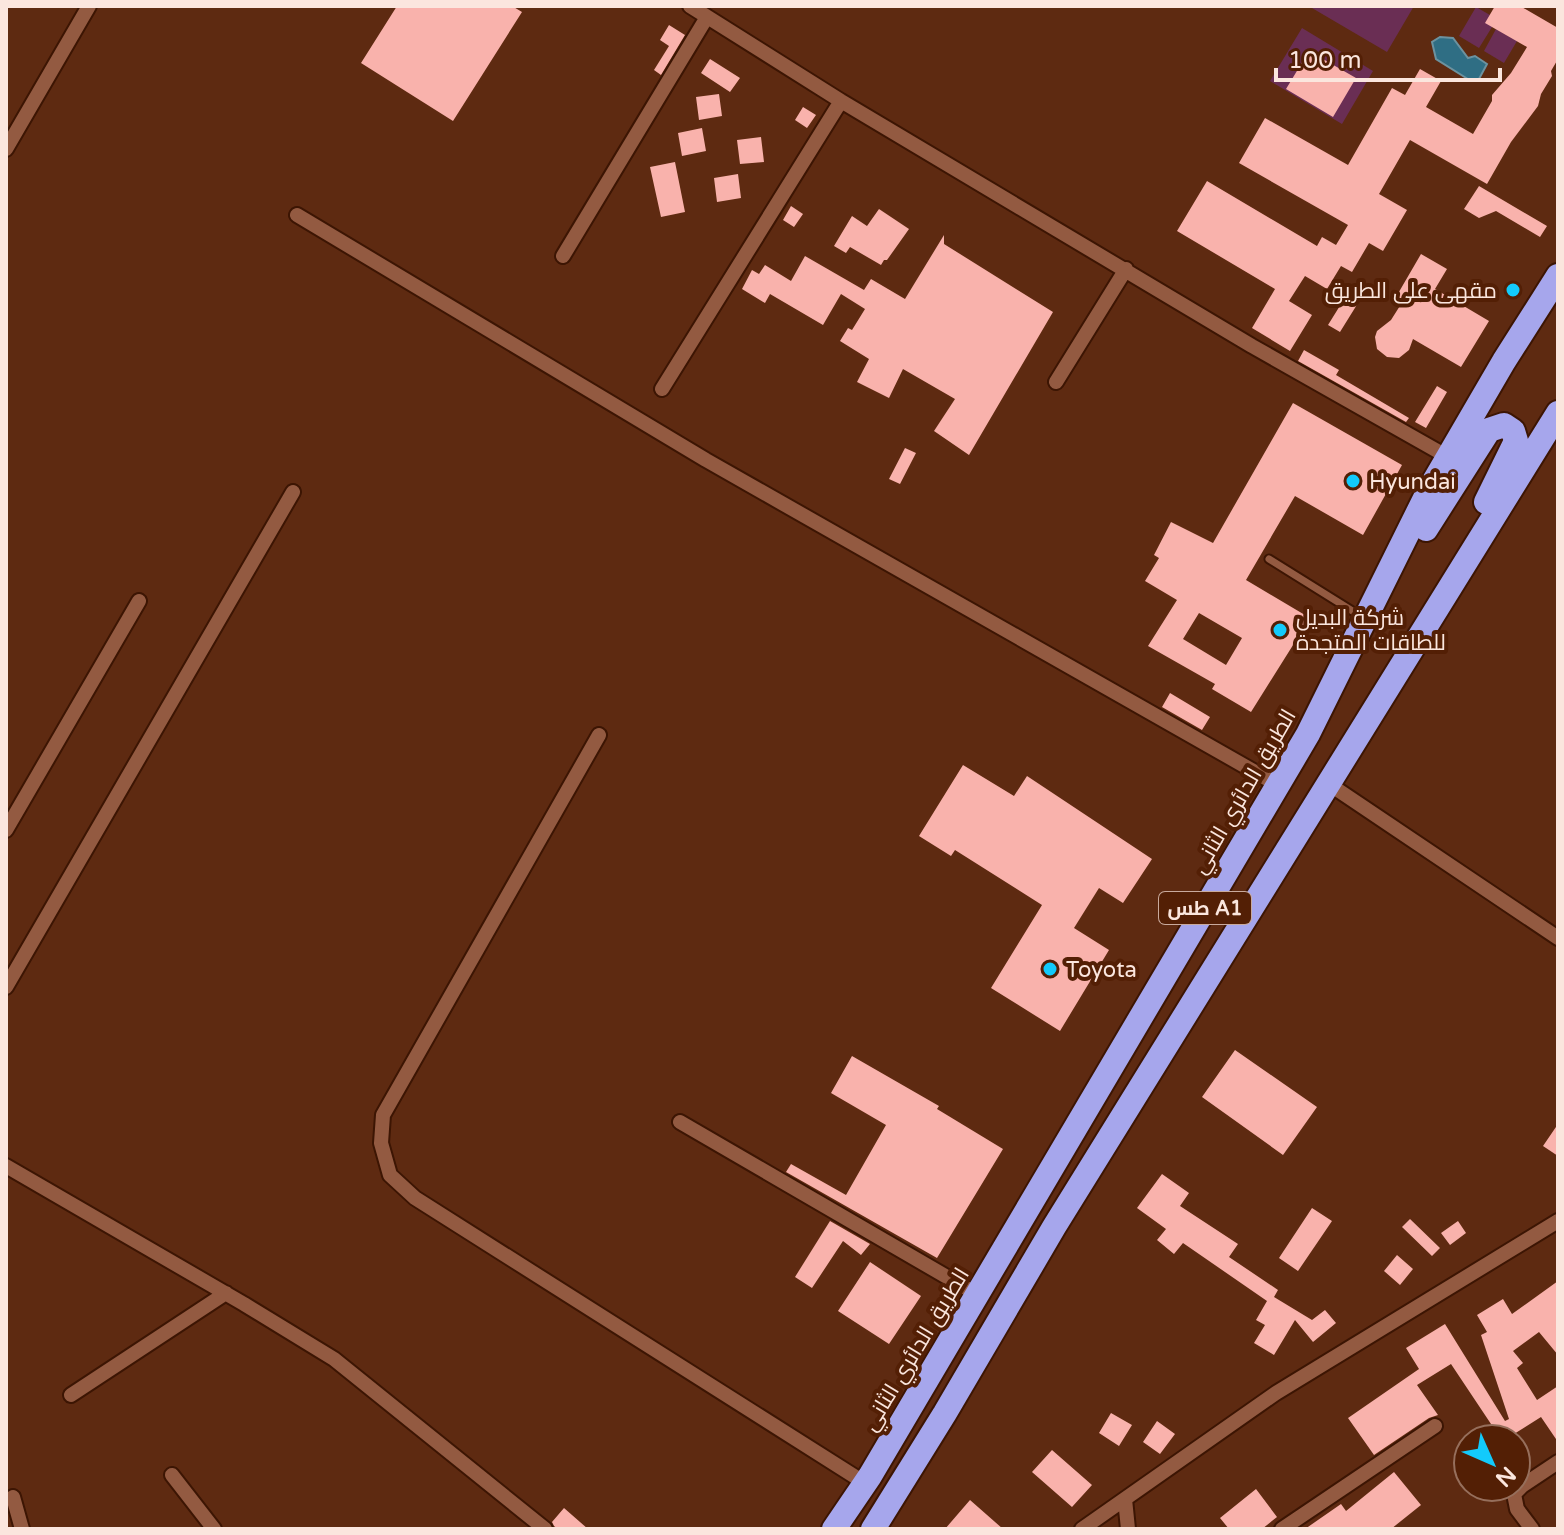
<svg xmlns="http://www.w3.org/2000/svg" width="1564" height="1535" font-family="'Varela Round',Cairo,sans-serif">
  <style>
    .green { fill: #6a2e54 }
    .water { fill: #2f6e84; stroke: #6c929f; stroke-width: 2 }
    .building { fill: #f9b2ac; fill-rule: evenodd }
    .lines { fill: none; stroke-linecap: round; stroke-linejoin: round }
    .lane-casing { stroke: #3c1503; stroke-width: 11 }
    .street-casing { stroke: #3c1503; stroke-width: 18 }
    .highway-casing { stroke: #3c1503; stroke-width: 28 }
    .lane { stroke: #935a41; stroke-width: 7 }
    .street { stroke: #935a41; stroke-width: 14 }
    .highway { stroke: #a6a6ec; stroke-width: 24 }
    .poi-dot { fill: #13cafb; stroke: #531f05; stroke-width: 3 }
    .labels { text-anchor: middle; stroke-width: 8; stroke-linejoin: round; paint-order: stroke }
    .shield { fill: #531f05; stroke: #c9aa9d; stroke-width: 2 }
    .shield-label { font-size: 20px; font-weight: bold; fill: #fbe6de }
    .poi-label { font-size: 22px; fill: #fbe6de; stroke: #531f05; text-anchor: start }
    .street-label { font-size: 22px; fill: #fbe6de; stroke: #531f05 }
  </style>
  <rect width="100%" height="100%" fill="#5e2a11"/>
  <path class="green" d="M1313,6h101l-27,46 -75,-44z
    M1476,7l21,12 -18,29 -20,-12z
    M1302,28l71,43 -31,53 -72,-43z
    M1496,29l21,12 -13,22 -20,-12z"/>
  <path class="water" d="M1440,37l13,1 15,20 7,-2 12,8 -8,15 -8,2 -35,-22 -4,-17z"/>
  <path class="building" d="M397,6h115l10,6 -69,109 -92,-58z
    M1495,6h25l38,22v31l-7,12 1,5 -11,18 -3,12 -27,36 -24,42 -77,-44 -31,54 28,16 -24,41 -14,-8 -17,29 -11,-6 -14,23 -22,-13 -16,25 23,14 -22,36 -38,-23 23,-39 -98,-58 30,-50 110,65 5,-9 14,8 12,-20 -109,-62 26,-45 83,47 44,-77 13,7 15,-26 21,12 -15,26 47,27 19,-33v-6l19,-22 16,-26 -42,-24z
    M669,25l16,10 -24,40 -7,-5 15,-24 -9,-6z
    M1309,51l47,27 -23,39 -47,-28z
    M710,59l30,19 -10,14 -29,-19z
    M719,94l3,22 -23,4 -3,-23z
    M803,107l13,8 -9,13 -12,-8z
    M702,128l4,23 -24,5 -4,-23z
    M761,137l3,25 -24,2 -3,-24z
    M675,162l10,50 -24,5 -11,-50z
    M738,174l3,24 -24,4 -3,-24z
    M1479,186l68,40 -7,11 -44,-26 -17,7 -15,-9z
    M791,206l12,8 -9,13 -11,-7z
    M879,209l30,20 -22,31h-3l-3,5 -31,-18 -4,6 -12,-7 18,-30 15,10z
    M944,235v9l109,68 -84,143 -35,-24 21,-32 -52,-30 -14,29 -32,-16 12,-23 -29,-18 8,-13 4,2 13,-21 -24,-15 -18,31 -53,-31 -5,9 -23,-14 10,-19 7,4 6,-9 26,16 14,-25 59,34 7,-11 34,20z
    M1421,254l26,15 -12,20 54,32 -28,46 -48,-28 -4,11 -10,8 -12,-1 -10,-8 -2,-12 2,-6 14,-11 12,-19 -7,-4z
    M1346,296l12,7 -18,29 -12,-7z
    M1304,350l35,20 -3,5 73,43 -3,4 -108,-61z
    M1437,386l10,6 -21,36 -11,-6z
    M1293,403l109,62 -39,70 -68,-39 -49,84 64,38 -59,94 -39,-23 3,-5 -67,-38 29,-46 -32,-19 14,-23 -5,-3 17,-33 42,21zM1199,613l43,25 -16,27 -43,-26z
    M905,448l11,5 -16,31 -11,-5z
    M1170,693l40,24 -8,13 -40,-23z
    M963,765l51,31 13,-20 125,83 -29,44 -24,-15 -25,40 35,22 -49,81 -69,-43 51,-83 -87,-55 -4,6 -32,-20z
    M1235,1050l82,57 -34,48 -81,-58z
    M852,1056l87,50 -2,3 66,40 -66,109 -151,-86 5,-8 55,31 40,-70 -55,-32z
    M1558,1124v32l-15,-10z
    M1162,1174l27,19 -9,13 58,38 -9,13 49,33 -4,7 38,23 13,-10 11,13 -23,19 -18,-22 -21,35 -20,-12 11,-18 -9,-5 11,-19 -84,-58 -9,11 -17,-14 9,-11 -29,-21z
    M1312,1208l20,13 -34,50 -19,-13z
    M1410,1219l30,29 -8,8 -30,-29z
    M830,1221l40,23 -9,11 -18,-14 -31,47 -17,-11z
    M1458,1221l8,12 -16,12 -9,-12z
    M1397,1255l16,14 -13,16 -16,-14z
    M870,1262l51,34 -32,48 -51,-33z
    M1558,1281v74l-19,-23 -26,19 10,12 -6,5 20,32 21,-14v56l-17,-25 -35,22h-22l11,-9 -44,-66 -34,21 21,30 -9,3 -55,37 -26,-37 71,-49 -13,-21 39,-24 60,97 4,-2 -28,-84 6,-3 -10,-17 26,-16 9,15z
    M1111,1413l21,12 -13,21 -20,-13z
    M1157,1421l18,13 -15,20 -17,-12z
    M1052,1450l40,35 -20,22 -40,-35z
    M1394,1472l27,33 -30,24h-86l36,-25 5,7z
    M1256,1489l21,28 -15,12h-33l-9,-11z
    M970,1500l33,29h-58z
    M564,1508l24,21h-30l-4,-3 -2,-4z"/>
  <g class="lines">
    <g class="lane-casing">
      <path id="lane" d="M1269,559l93,58"/>
    </g>
    <g class="street-casing">
      <path id="street" d="M690,6l151,95 411,245 196,111
        M6,149l83,-143
        M297,215l409,245 572,325
        M563,256l144,-239
        M1056,382l70,-113
        M662,389l179,-288
        M599,735l-216,380 -2,28 9,32 25,23 450,285
        M1329,784l229,154
        M6,830l133,-229
        M6,987l287,-495
        M680,1122l298,173
        M6,1166l238,138 90,55 211,170
        M71,1395l155,-102
        M172,1475l42,54
        M13,1497l9,32
        M1125,1499l3,30
        M1082,1529l194,-136 282,-172
        M1282,1529l153,-103
        M1532,1529l-15,-20 -3,-15 8,-8 36,-24"/>
    </g>
    <g class="highway-casing">
      <path id="highway" d="M1426,529l63,-99 15,-5 9,6 3,10 -30,61
        M834,1529l36,-53 438,-742 122,-246 74,-127 54,-85
        M873,1529l72,-116 109,-186 504,-814"/>
    </g>
    <use href="#lane" class="lane"/>
    <use href="#street" class="street"/>
    <use href="#highway" class="highway"/>
  </g>
  <g class="poi-dot">
    <circle cx="1513" cy="290" r="8"/>
    <circle cx="1353" cy="481" r="8"/>
    <circle cx="1280" cy="630" r="8"/>
    <circle cx="1050" cy="969" r="8"/>
  </g>
  <g class="labels">
    <rect class="shield" x="1159" y="892" width="92" height="32" rx="6"/>
    <g class="shield-label">
      <text x="1205" y="915">طس A1</text>
    </g>
    <g class="poi-label">
      <text x="1497" y="298" text-anchor="end">مقهى على الطريق</text>
      <text x="1369" y="489">Hyundai</text>
      <text x="1296" y="625">شركة البديل<tspan x="1296" dy="25">للطاقات المتجدة</tspan></text>
      <text x="1066" y="977">Toyota</text>
    </g>
    <g class="street-label">
      <text transform="translate(1243 791) rotate(-60)" y="8">الطريق الدائري الثاني</text>
      <text transform="translate(915 1349) rotate(-59)" y="8">الطريق الدائري الثاني</text>
    </g>
  </g>
  <rect width="1564" height="1535" fill="none" stroke="#fbe6de" stroke-width="16"/>
  <g transform="translate(1492 1463) rotate(135)"><circle r="38" fill="#531f05" stroke="#966f5c" stroke-width="2"/>
  <path d="M0-6L14 30L0 20L-14 30Z" fill="#13cafb"/>
  <text y="-12" font-size="22" font-weight="bold" text-anchor="middle" fill="#fbe6de">N</text>
  </g>
  <path d="M1276 68v12h224v-12" fill="none" stroke="#fbe6de" stroke-width="4"/>
  <text x="1288" y="68" font-size="24" fill="#fbe6de" stroke="#531f05" stroke-width="6" paint-order="stroke">100 m</text>
</svg>
